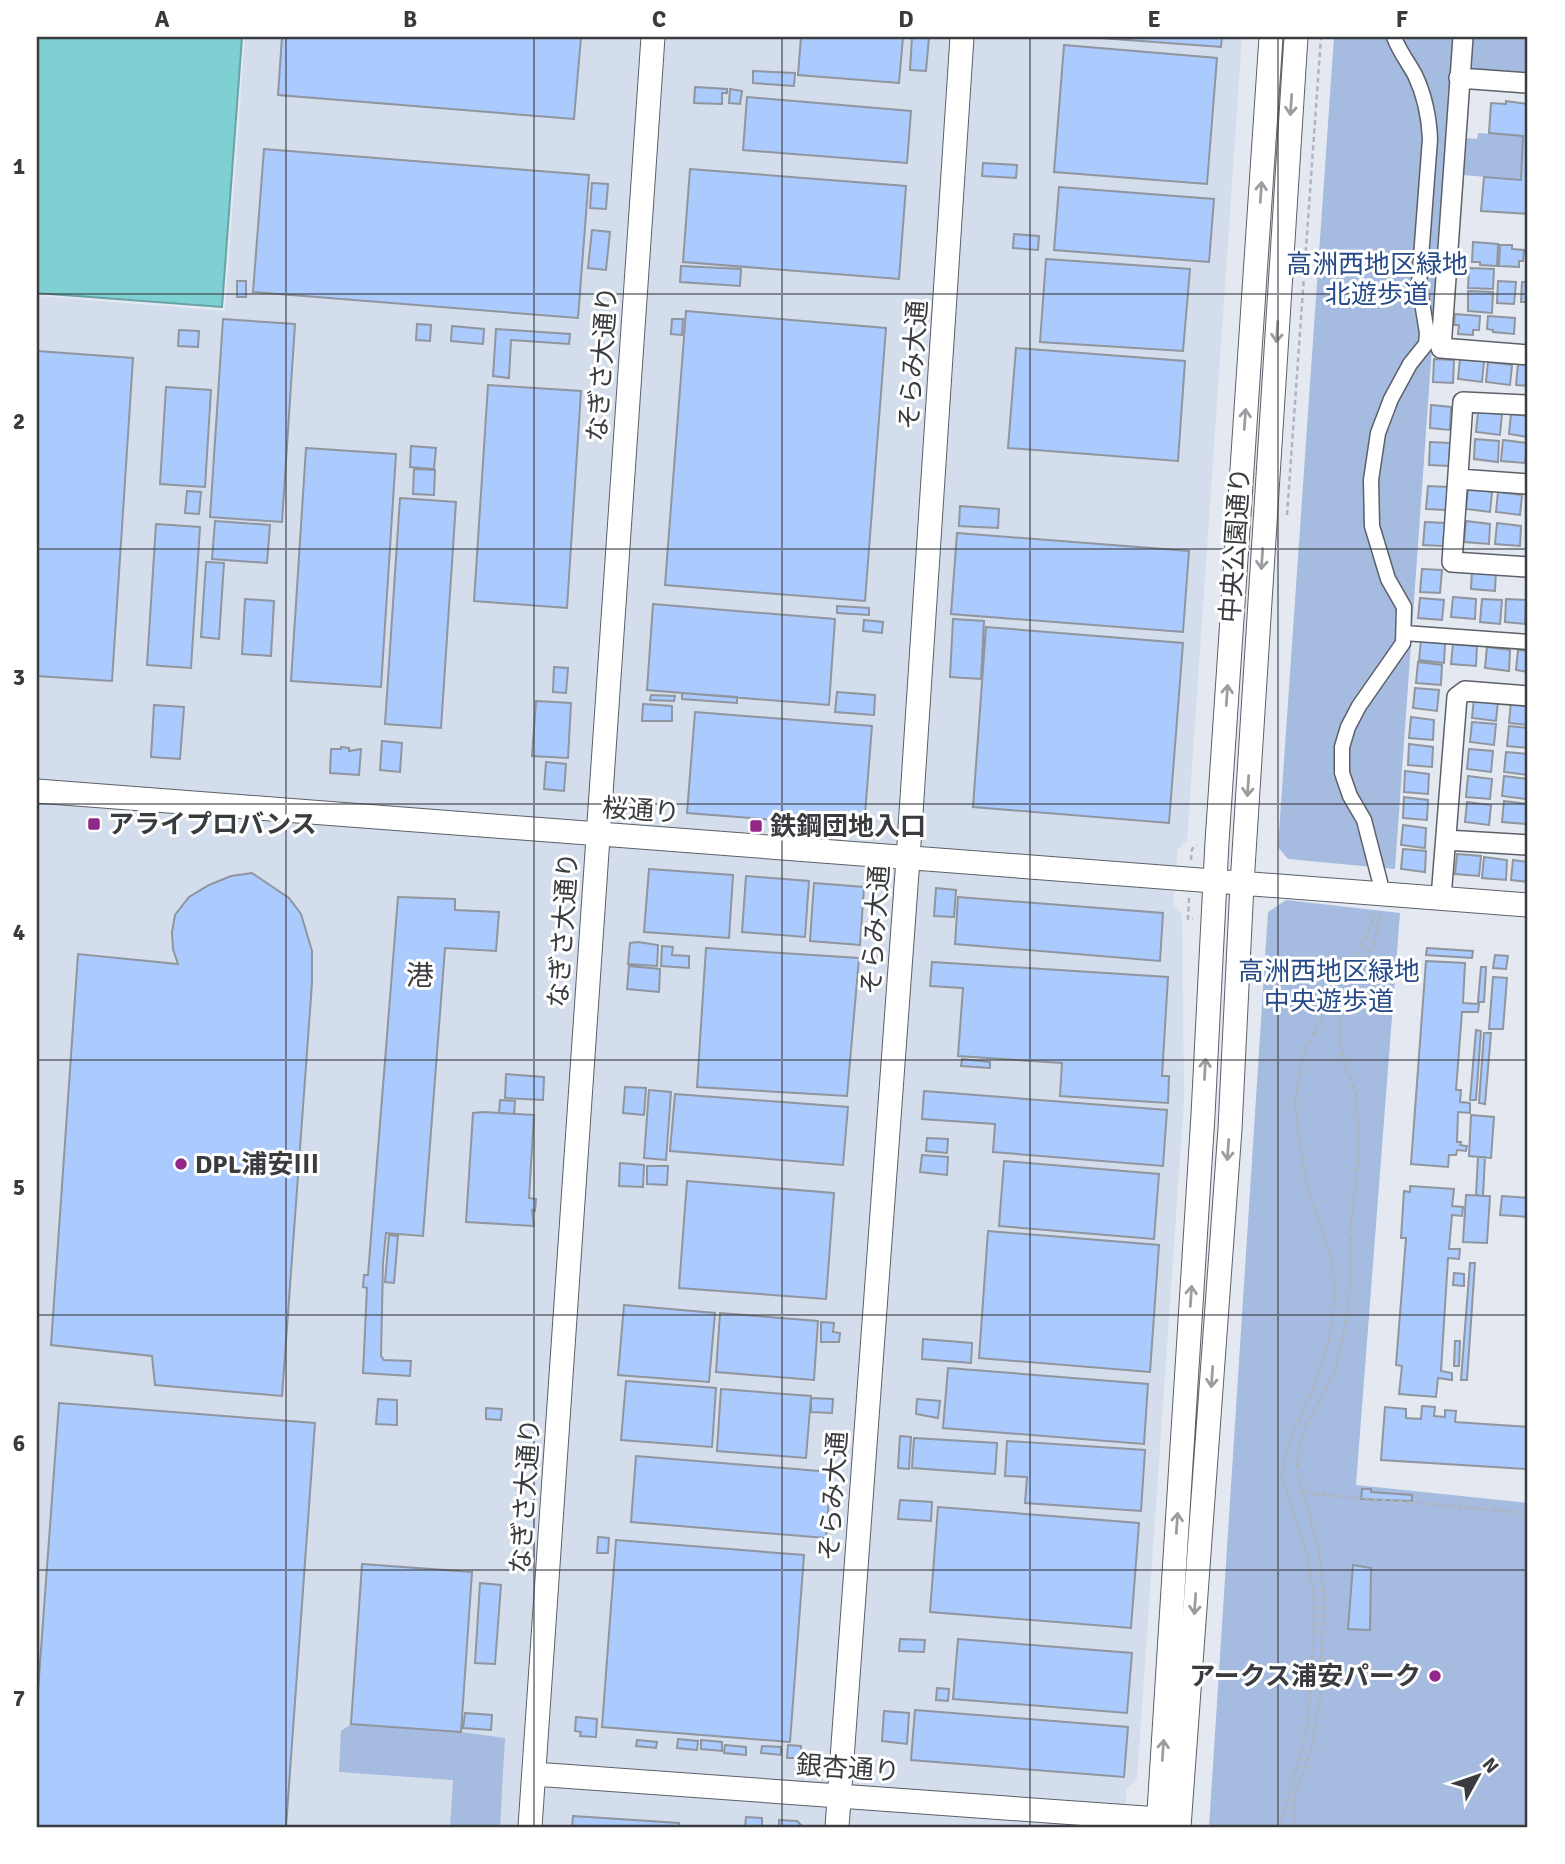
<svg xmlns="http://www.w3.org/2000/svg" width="1565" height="1864" font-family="Signika,'Noto Sans JP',sans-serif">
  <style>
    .built { fill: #d3ddeb }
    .green { fill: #a5bbe0 }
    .water { fill: #7ed0d2; stroke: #69a3a6; stroke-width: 2 }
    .building { fill: #abcbfe; stroke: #90959e; stroke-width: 2 }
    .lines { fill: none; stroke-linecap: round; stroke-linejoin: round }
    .pedestrian-casing { stroke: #5c6068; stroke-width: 17 }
    .minor-casing { stroke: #5c6068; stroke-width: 22 }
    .tertiary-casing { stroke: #5c6068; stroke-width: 25 }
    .path { stroke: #b0b4bb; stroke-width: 2.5; stroke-dasharray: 5 3.5; stroke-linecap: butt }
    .pedestrian { stroke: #fff; stroke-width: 14 }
    .minor { stroke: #fff; stroke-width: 19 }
    .tertiary { stroke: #fff; stroke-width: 23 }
    .oneway { stroke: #9c9d9f }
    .grid { fill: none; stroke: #393b3f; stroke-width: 2; stroke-opacity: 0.55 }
    .poi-dot { fill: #922689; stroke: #fff; stroke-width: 2.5 }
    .labels { text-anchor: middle; stroke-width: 6; stroke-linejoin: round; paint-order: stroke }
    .park-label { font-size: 26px; fill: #274b88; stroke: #fff }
    .street-label { font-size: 26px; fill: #393b3f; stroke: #fff }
    .poi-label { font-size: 26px; font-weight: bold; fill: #393b3f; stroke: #fff; text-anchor: start }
    .neighbourhood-label { font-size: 28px; fill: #393b3f; stroke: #fff }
    .neatline { fill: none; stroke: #393b3f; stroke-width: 2.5 }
    .grid-label { font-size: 23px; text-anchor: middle; font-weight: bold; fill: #393b3f }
  </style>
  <rect width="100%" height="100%" fill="#e3e8f1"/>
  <path class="built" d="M245,37h997l-55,803 -9,9 -5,55 9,10 2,186 -47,679 -10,9 -5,39h-1085v-1531l188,15z"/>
  <path class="green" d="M1334,37h120l-59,832 -107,-10 -10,-12z
    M1469,37h59v40l-55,-4 -5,-6z
    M1478,133l45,3 -2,44 -58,-5 2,-37 12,1z
    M1286,900l114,13 -44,572 172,18v324h-319l59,-915z
    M351,1724l110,8 44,6 -5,89h-50l3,-47 -114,-8 2,-41z"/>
  <path class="water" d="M37,37h205l-20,270 -185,-14z"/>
  <path class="building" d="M282,37h299l-7,82 -296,-24z
    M801,37h102l-4,46 -101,-8z
    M912,37h17l-3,34 -16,-1z
    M1087,37h135l-1,10z
    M1064,45l153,13 -10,126 -153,-12z
    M753,71l42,2 -1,13 -41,-3z
    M695,87l32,2v4h-5v11l-28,-1z
    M730,89l12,2 -2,13 -11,-1z
    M747,97l164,14 -4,52 -164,-13z
    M1506,101l22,3v110l-47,-3 3,-34 37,3 2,-44 -34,-3 2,-30 15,1z
    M264,149l325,26 -11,143 -325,-26z
    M983,163l34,2 -1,13 -34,-2z
    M690,169l216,17 -7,93 -216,-17z
    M592,183l16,1 -2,25 -16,-1z
    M1059,187l155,12 -5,63 -155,-12z
    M592,230l18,2 -4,38 -18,-2z
    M1014,234l25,2 -1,14 -25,-2z
    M1473,242l25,2 -1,22 -17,-1v-3h-8z
    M1500,245h12v4l12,1 -1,11h-4v6l-20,-1z
    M1046,259l144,10 -7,82 -143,-9z
    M681,266l60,3 -1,17 -60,-4z
    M1469,268l25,1 -1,20 -25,-1z
    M237,281h9v16h-9z
    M1498,281l18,1 -2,22 -17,-1z
    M1522,282h6v20h-7z
    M1468,291l25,1 -1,21 -24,-2z
    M686,311l200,17 -21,273 -200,-16z
    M1455,314l25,2 -1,14h-6v5l-15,-1 1,-9h-5z
    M1488,316l27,2 -1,16 -21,-2v-2l-6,-1z
    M223,319l72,5 -13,198 -72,-5z
    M672,319h11l-1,16 -11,-1z
    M417,324l14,1 -1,16 -14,-1z
    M452,326l32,3 -1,15 -32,-3z
    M496,329l74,5 -1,10 -58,-4 -2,38 -16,-2z
    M179,330l20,1 -1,16 -20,-1z
    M1016,348l169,13 -7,100 -170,-13z
    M37,351l96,7 -21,323 -75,-5z
    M1434,359l20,1 -1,23 -20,-1z
    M1460,359l24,2 -2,21 -24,-3z
    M1488,362l24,3 -2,20 -24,-3z
    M1518,364l10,1v21l-12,-1z
    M488,385l93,6 -14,217 -93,-7z
    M166,387l45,3 -6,97 -45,-3z
    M1431,405l20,2 -1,23 -20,-2z
    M1478,412l24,2 -2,21 -24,-3z
    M1511,414l17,2v21l-19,-3z
    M1475,439l24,2 -1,21 -24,-3z
    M1503,440l24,3 -2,20 -24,-2z
    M1430,442l20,1 -1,23 -20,-1z
    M411,446l25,2 -2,21 -24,-2z
    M306,448l90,6 -15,233 -90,-6z
    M414,469l21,1 -1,25 -21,-1z
    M1428,486l20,1 -2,23 -20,-1z
    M1468,489l24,3 -2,20 -24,-3z
    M187,491l14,1 -2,22 -14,-1z
    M1498,492l24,3 -2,20 -24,-3z
    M400,498l56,4 -15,226 -56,-4z
    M960,506l39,3 -1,19 -39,-2z
    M215,521l55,4 -3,38 -55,-4z
    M1466,521l24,3 -1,20 -25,-2z
    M1425,522l20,1 -2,23 -20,-1z
    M1497,523l24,3 -1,20 -25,-2z
    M156,524l44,3 -9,141 -44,-3z
    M957,533l232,18 -6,81 -232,-18z
    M206,562l18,1 -5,76 -18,-2z
    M1472,568l24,3 -1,20 -24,-2z
    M1422,569l20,1 -2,23 -20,-1z
    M1453,597l23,2 -1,20 -24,-2z
    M1420,598l24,2 -2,20 -24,-2z
    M245,599l29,2 -3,55 -29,-2z
    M1482,599l20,1 -2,24 -20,-2z
    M1506,599l20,1 -1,24 -20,-2z
    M653,604l182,15 -6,86 -182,-15z
    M837,606l32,2v7l-32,-2z
    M953,619l31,2 -3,58 -31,-2z
    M864,620l19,2 -1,11 -19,-2z
    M986,627l197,16 -14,180 -196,-16z
    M1421,640l24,3 -1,20 -25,-3z
    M1453,644l24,2 -1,20 -25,-2z
    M1487,647l23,3 -1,21 -24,-3z
    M1518,650l10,1v21l-12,-2z
    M1418,662l24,3 -1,20 -25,-2z
    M554,667l14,1 -2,25 -13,-1z
    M1415,688l24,2 -2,21 -24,-3z
    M837,692l38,3 -1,20 -39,-3z
    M682,693l55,4v6l-55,-4z
    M651,695l24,1 -1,5 -24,-1z
    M1474,698l24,3 -2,20 -24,-3z
    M536,701l35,2 -3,55 -36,-2z
    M1511,702l17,2v21l-19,-2z
    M643,704l29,2v15h-30z
    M154,705l30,2 -4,52 -29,-2z
    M695,712l177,14 -8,101 -177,-14z
    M1411,717l23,3 -1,20 -24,-2z
    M1472,722l24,2 -2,21 -24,-3z
    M1509,726l19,2v20l-21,-2z
    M382,741l20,2 -2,29 -20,-2z
    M1409,744l24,3 -1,20 -24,-2z
    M341,747l8,1v3l12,-2 -2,26 -29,-2 1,-24h10z
    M1469,749l24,2 -2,21 -24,-3z
    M1506,752l22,2v21l-24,-3z
    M546,762l20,2 -2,27 -20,-2z
    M1405,771l24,3 -1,20 -24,-2z
    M1468,776l24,3 -2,20 -24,-2z
    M1504,776l24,3 -2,20 -24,-3z
    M1404,797l24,3 -1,20 -24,-2z
    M1504,801l23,3 -1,20 -24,-2z
    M1467,802l24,3 -2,20 -24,-3z
    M1403,825l23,3 -1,20 -24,-3z
    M1403,849l23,2 -1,21 -24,-3z
    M1457,854l24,2 -2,20 -24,-2z
    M1484,857l23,3 -1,20 -24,-2z
    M1513,860l15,2v20l-17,-2z
    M649,869l84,6 -4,63 -85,-6z
    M252,873l37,25 12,16 11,37v32l-30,413 -127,-11 -3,-29 -101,-11 27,-391 100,10 -5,-15 -1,-17 3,-17 14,-18 20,-12 22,-9z
    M746,876l63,5 -4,56 -63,-5z
    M814,883l50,4 -4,58 -50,-4z
    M936,888l20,2 -2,27 -20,-1z
    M398,897l57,2v11l44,2 -3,39 -51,-3 -22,288 -37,-3 -3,30 -2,93 3,4 27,1 -1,15 -47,-3 4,-85 -4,-1 1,-12h4z
    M958,897l205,16 -3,48 -205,-17z
    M638,942l20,3 -1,21 -29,-2 2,-21z
    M662,946l11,1 -1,8 17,1v12l-28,-2z
    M706,948l153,10 -12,138 -150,-9z
    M1427,948l46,3 -1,7 -46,-3z
    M1495,955l13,1 -2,13 -13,-1z
    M1426,961l39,2 -2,40 16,1 -1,8h-16l-6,78h5l-1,12 10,1v10l-12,-1 -1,30h4l-1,3 7,1 -1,5 -9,-1 -1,5h-7l-1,12 -37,-3z
    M932,962l236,15 -6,99h7l-1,27 -108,-7 2,-33 -104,-7 5,-68 -33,-2z
    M629,966l31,3 -1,23 -32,-3z
    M1481,967h5l-2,35h-6z
    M1493,977l14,1 -4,51h-14z
    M1476,1030l5,1 -5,69h-6z
    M1484,1033h7l-6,71 -6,-1z
    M962,1059l28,3v6l-29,-2z
    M506,1074l38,3 -1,23 -38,-2z
    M625,1087l21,1 -2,27 -21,-2z
    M649,1090l22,2 -5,68 -22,-2z
    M924,1091l243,19 -4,56 -170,-14 2,-28 -73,-5z
    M675,1094l173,13 -5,58 -173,-14z
    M500,1100l15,1 -1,13 -15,-1z
    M483,1112l51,3 -5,83 7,1 -1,12 -3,-1 2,16 -68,-4 7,-109z
    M1471,1115l23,2 -3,41 -22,-2z
    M927,1138l21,1 -1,14 -21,-2z
    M922,1155l26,2 -1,18 -27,-3z
    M1478,1157h7l-2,39 -7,-1z
    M1004,1161l155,13 -5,65 -155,-13z
    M620,1163l24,2 -1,22 -24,-1z
    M647,1166h21l-1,19 -20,-1z
    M687,1181l147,12 -8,106 -147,-11z
    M1410,1186l44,3 -2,17 11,1 -1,9 -10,-1 -3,34h11l-1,10 -11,-1 -7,113 11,2v7l-14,-2 -2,19 -37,-3 3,-28 -6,-1 10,-127h-5l3,-47 6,1z
    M1466,1195l24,1 -3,47 -24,-1z
    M1502,1196l26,2v19l-28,-2z
    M988,1231l171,14 -9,127 -171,-14z
    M389,1235l9,1 -4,47 -9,-1z
    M1470,1263h5l-8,117h-6z
    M1454,1273l10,1v12l-11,-1z
    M624,1305l91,8 -6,69 -91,-7z
    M720,1313l98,8 -4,59 -98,-8z
    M821,1322l13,1 -1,9 7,1 -1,9h-18z
    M923,1339l49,4 -1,20 -49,-4z
    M1455,1341h5l-1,25h-5z
    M948,1368l200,16 -4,60 -201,-16z
    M626,1381l90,7 -4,59 -91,-7z
    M721,1389l90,7 -5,62 -89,-7z
    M811,1398l22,1 -1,14 -21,-1z
    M378,1399l19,1v25l-21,-1z
    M917,1399l23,2 -2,17 -22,-4z
    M59,1403l256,20 -29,404h-249v-123z
    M1422,1406l13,1 -1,9 11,1v-7l11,1 -1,11 73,5v42l-147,-9 4,-53 21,2v9l15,1z
    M486,1408l16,1 -1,11 -15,-1z
    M900,1436l11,1 -2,32 -11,-1z
    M914,1438l83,5 -2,31 -83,-6z
    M1007,1441l138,9 -4,61 -116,-8 2,-26 -22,-1z
    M636,1456l195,16 -5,66 -195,-16z
    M1362,1489h9v3l41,3v6l-51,-2z
    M900,1500l32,2 -1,19 -33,-2z
    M938,1507l201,16 -8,105 -201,-16z
    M598,1537l11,1 -1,15h-11z
    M616,1540l188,15 -14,187 -188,-15z
    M362,1564l110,8 -11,160 -110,-8z
    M1353,1565l18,3 -1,62 -22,-1z
    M480,1583l21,2 -6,79 -20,-1z
    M900,1639l25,1 -1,12 -25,-1z
    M958,1639l174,14 -5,60 -174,-14z
    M937,1688l12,1 -1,12 -12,-1z
    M915,1710l213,17 -4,50 -213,-17z
    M884,1711l25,2 -2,31 -25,-3z
    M465,1713l27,2 -1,15 -28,-2z
    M576,1717l21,2 -1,18 -16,-1 1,-4 -6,-1z
    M678,1739l20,2 -1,9 -20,-2z
    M637,1740l20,2 -1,6 -20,-2z
    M701,1740l21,2v9l-21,-2z
    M725,1745l21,2v8l-22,-2z
    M788,1745l13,1v12h-14z
    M762,1746l19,1v8l-20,-2z
    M573,1816l106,7v4h-107z
    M746,1817l16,1v9h-17z
    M779,1820l18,1 6,6h-24z"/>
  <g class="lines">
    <g class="pedestrian-casing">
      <path id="pedestrian" d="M1394,37c5,14 14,25 21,38 10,21 14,41 15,64l-11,145 8,49
        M1404,633l124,9
        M1380,882l-16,-62 -14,-24 -8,-23v-26l6,-20 11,-21 44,-63 1,-36 -16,-28 -16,-53 -1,-46 7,-47 13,-34 19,-35 16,-20 1,-11 15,1"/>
    </g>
    <g class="minor-casing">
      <path id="minor" d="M1463,37l-22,311 87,7
        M1459,78l69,5
        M1528,405l-65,-3 -11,160 76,5
        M1458,479l70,5
        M1446,840l82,5
        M1441,898l16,-201 8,-6 63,5"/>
    </g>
    <g class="tertiary-casing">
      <path id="tertiary" d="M37,791l1491,114
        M534,1774l625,45
        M530,1827l123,-1790
        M837,1827l71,-968 54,-822
        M1158,1827l45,-712 14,-273 54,-805
        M1179,1827l51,-698 12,-245 54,-847"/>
    </g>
    <path class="path" d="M1287,515l34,-478
      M1191,860l1,-11 5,-4
      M1189,898l-1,21h5
      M1305,1493l223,20
      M1280,1827l27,-96 5,-63 2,-70 -6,-37 -26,-86 4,-26 34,-77 10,-37 4,-36 -1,-31 -8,-31 -14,-36 -9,-40 -7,-59 7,-45 39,-79 22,-33 12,-32
      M1295,1827l-1,-29 18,-50 8,-47 4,-105 -5,-44 -22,-84 2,-20 9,-26 28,-54 6,-28 7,-36 2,-77 8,-76 -3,-57 -12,-31 -5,-21v-28l36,-74 6,-28"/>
    <use href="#pedestrian" class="pedestrian"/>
    <use href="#minor" class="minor"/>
    <use href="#tertiary" class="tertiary"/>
  </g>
  <defs><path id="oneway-shaft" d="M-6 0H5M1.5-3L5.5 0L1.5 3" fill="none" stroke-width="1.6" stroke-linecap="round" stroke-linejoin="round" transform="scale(1.75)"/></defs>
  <g class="oneway">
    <use href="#oneway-shaft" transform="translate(1291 105) rotate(94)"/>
    <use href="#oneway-shaft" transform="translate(1261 192) rotate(-86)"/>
    <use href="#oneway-shaft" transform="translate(1277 332) rotate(94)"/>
    <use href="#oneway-shaft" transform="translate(1245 419) rotate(-86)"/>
    <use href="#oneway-shaft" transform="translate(1262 559) rotate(94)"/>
    <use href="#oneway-shaft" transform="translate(1227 695) rotate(-86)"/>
    <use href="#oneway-shaft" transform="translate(1248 786) rotate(94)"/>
    <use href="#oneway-shaft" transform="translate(1205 1069) rotate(-87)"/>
    <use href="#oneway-shaft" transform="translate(1228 1150) rotate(94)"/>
    <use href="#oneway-shaft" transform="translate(1191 1296) rotate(-86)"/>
    <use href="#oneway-shaft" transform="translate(1212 1377) rotate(94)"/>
    <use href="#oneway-shaft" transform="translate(1177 1523) rotate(-86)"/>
    <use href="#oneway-shaft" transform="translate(1195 1604) rotate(94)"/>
    <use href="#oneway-shaft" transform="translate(1163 1750) rotate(-86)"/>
  </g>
  <path class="grid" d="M286,37v1790M534,37v1790M782,37v1790M1030,37v1790M1278,37v1790M37,294h1491M37,549h1491M37,804h1491M37,1060h1491M37,1315h1491M37,1570h1491"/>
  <g class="poi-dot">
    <rect x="87" y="817" width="14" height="14" rx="3.5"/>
    <rect x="749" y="819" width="14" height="14" rx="3.5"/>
    <circle cx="181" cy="1164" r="7"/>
    <circle cx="1435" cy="1676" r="7"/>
  </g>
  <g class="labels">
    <g class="park-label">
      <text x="1377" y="273">高洲西地区緑地<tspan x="1377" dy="30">北遊歩道</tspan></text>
      <text x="1329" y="980">高洲西地区緑地<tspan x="1329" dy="30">中央遊歩道</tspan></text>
    </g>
    <g class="street-label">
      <text transform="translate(602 364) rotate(-86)" y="9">なぎさ大通り</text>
      <text transform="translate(913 365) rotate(-86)" y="9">そらみ大通</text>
      <text transform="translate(1235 545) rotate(-86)" y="9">中央公園通り</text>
      <text transform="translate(641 810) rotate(4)" y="9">桜通り</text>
      <text transform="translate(563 930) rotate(-86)" y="9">なぎさ大通り</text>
      <text transform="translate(875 930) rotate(-86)" y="9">そらみ大通</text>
      <text transform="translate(525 1496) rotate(-86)" y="9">なぎさ大通り</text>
      <text transform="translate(833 1496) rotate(-86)" y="9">そらみ大通</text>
      <text transform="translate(848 1768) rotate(4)" y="9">銀杏通り</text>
    </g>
    <g class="poi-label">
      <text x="108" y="833">アライプロバンス</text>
      <text x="770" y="835">鉄鋼団地入口</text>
      <text x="195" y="1173">DPL浦安Ⅲ</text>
      <text x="1421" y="1685" text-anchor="end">アークス浦安パーク</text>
    </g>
    <g class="neighbourhood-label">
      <text x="420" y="985">港</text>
    </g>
  </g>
  <rect width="1565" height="1864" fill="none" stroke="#ffffff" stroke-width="77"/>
  <g transform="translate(1478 1776) rotate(50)" stroke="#ffffff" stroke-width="5" paint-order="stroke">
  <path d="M0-5L12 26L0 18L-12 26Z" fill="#393b3f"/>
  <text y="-10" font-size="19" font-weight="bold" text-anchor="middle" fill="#393b3f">N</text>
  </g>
  <rect x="38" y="38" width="1488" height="1788" class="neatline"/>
  <g class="grid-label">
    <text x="162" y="27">A</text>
    <text x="410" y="27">B</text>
    <text x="659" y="27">C</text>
    <text x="906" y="27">D</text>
    <text x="1154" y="27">E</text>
    <text x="1402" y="27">F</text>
    <text x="19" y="174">1</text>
    <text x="19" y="429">2</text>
    <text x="19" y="685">3</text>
    <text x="19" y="940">4</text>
    <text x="19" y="1195">5</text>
    <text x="19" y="1451">6</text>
    <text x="19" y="1706">7</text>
  </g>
</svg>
